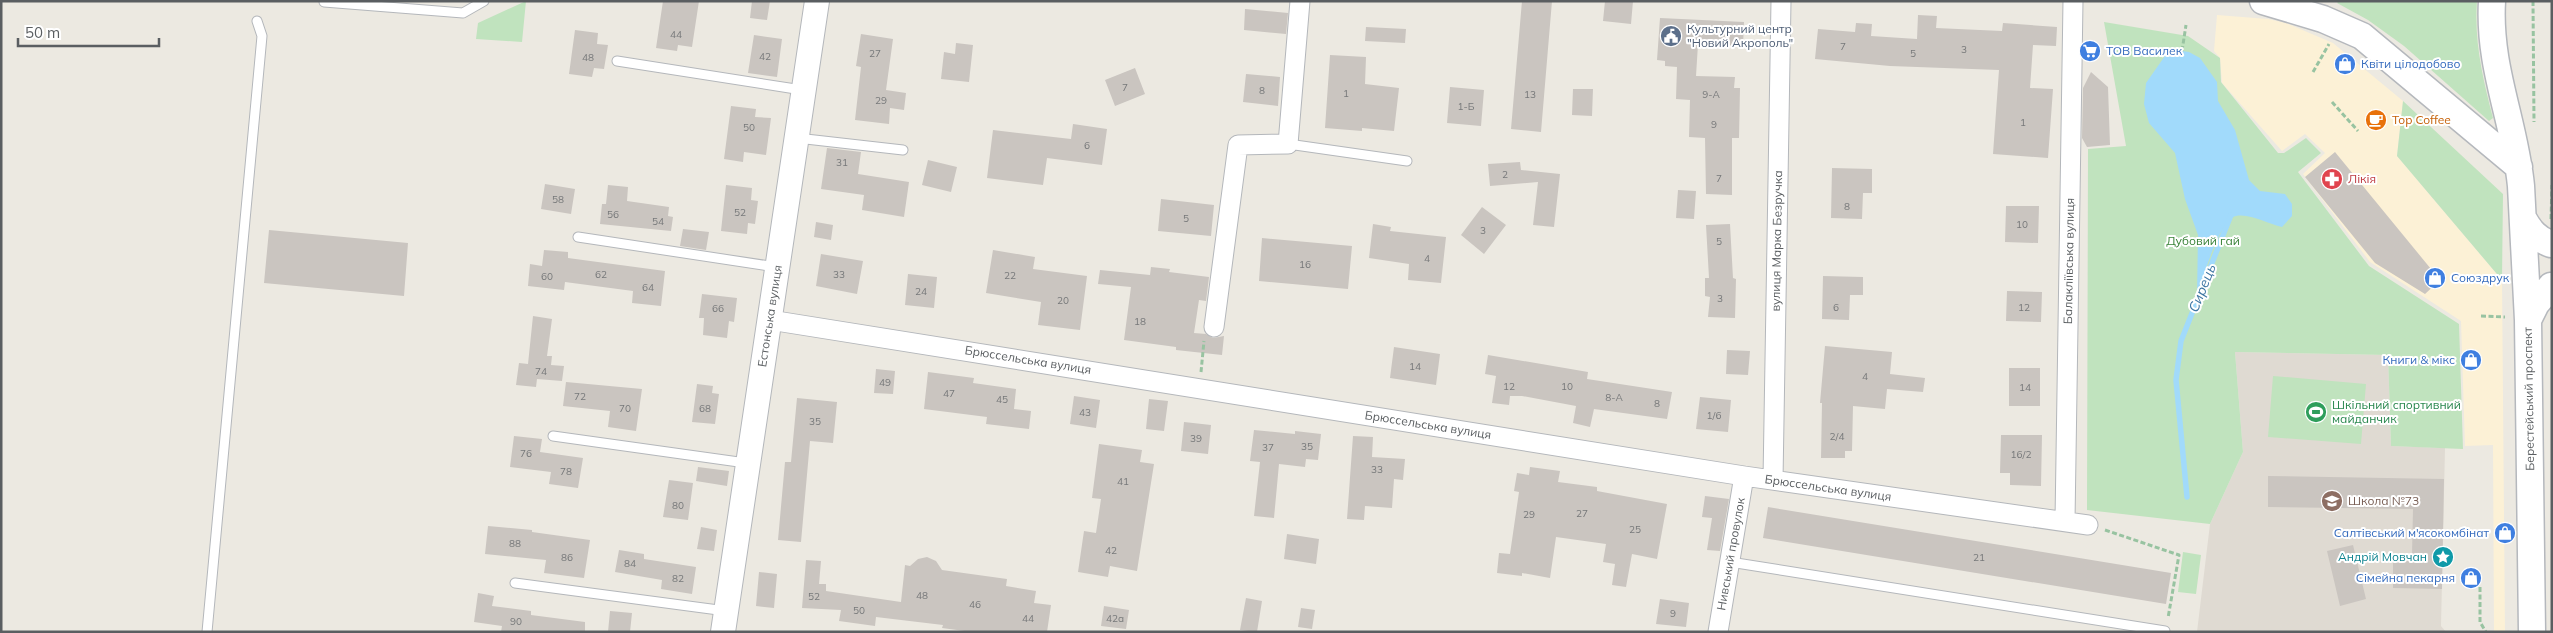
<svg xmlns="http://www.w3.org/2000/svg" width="2553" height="633" font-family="Mulish,sans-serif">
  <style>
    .commercial { fill: #fcf1d6 }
    .education { fill: #dfdad2 }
    .green { fill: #c0e3be }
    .water { fill: #a1dafb }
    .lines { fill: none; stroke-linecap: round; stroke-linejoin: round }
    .stream { stroke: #a1dafb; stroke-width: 5.5 }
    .building { fill: #cac5c0 }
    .service-casing { stroke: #b4b7bb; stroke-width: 11 }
    .minor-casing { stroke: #b4b7bb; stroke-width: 21 }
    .tertiary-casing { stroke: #b4b7bb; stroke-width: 26 }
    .secondary-casing { stroke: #b5b8bd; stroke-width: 29 }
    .path { stroke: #98c3a1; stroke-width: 3; stroke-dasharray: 5 2.5; stroke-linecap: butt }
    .service { stroke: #fff; stroke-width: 9 }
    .minor { stroke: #fff; stroke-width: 19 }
    .tertiary { stroke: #fff; stroke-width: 24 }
    .secondary { stroke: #fff; stroke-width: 26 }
    .labels { text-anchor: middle; stroke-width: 4; stroke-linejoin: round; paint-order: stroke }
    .number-label { font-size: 10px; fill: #767879 }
    .service-label { font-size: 12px; fill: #4e5e75; stroke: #fff; text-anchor: start }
    .shop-label { font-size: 12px; fill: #366cbe; stroke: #fff; text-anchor: start }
    .food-label { font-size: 12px; fill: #c56008; stroke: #fff; text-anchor: start }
    .health-label { font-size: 12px; fill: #be3a42; stroke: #fff; text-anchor: start }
    .street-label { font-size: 12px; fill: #5a5e61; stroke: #fff }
    .park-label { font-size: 12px; fill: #398238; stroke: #fff }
    .leisure-label { font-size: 12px; fill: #27864d; stroke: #fff; text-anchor: start }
    .education-label { font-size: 12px; fill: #785e54; stroke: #fff; text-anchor: start }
    .culture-label { font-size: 12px; fill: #0d838f; stroke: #fff; text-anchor: end }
    .water-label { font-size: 14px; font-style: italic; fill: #3e76a3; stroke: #fff }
  </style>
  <rect width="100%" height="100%" fill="#ece9e1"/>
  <path class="commercial" d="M2217,15l51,4 18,4 47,20 70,58 -6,55 105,124 3,352h-11l-1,-187 -28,1 -4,-125 -91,-59 -67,-88 22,-21 -20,-19 -23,17 -60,-68 -2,-25 -6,-7z"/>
  <path class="education" d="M2235,352l153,3 3,91 54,2 -4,178 5,6h-249l13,-108 33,-72z"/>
  <path class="green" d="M526,1l-4,41 -46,-3 2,-16z
    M2339,1h138c-3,41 6,78 16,117l-4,3 -85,-75 -36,-26 -31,-17z
    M2104,22l84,14 32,22 1,24 57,71h6l22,-15 15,15 -23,19 71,94 90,58 4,125 -72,-3 -3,-91 -153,-3 8,100 -33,72 -123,-14 1,-361 38,-3z
    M2403,101l100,93 -1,86 -105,-124z
    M2273,376l93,8 -5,60 -93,-7z
    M2183,552l18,3 -5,39 -18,-2z"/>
  <path class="water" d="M2176,50l13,2 11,6 17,24 1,19 17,29 14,50 11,11 25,3 7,10v12l-10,11c-14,-3 -32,-14 -46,-11 -17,4 -33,63 -39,79l1,-60 -13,-36 -10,-46 -26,-30 -5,-19 2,-21 21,-30z"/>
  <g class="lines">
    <path class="stream" d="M2187,497l-11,-117 5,-39 50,-126"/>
  </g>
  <path class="building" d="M663,1h36l-7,46 -14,-2 -1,6 -21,-3z
    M752,1h18l-3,19 -17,-2z
    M1522,1h30l-11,131 -30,-3z
    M1605,1h28l-2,23 -28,-3z
    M1245,9l43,4 -2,21 -42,-4z
    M1918,15l19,1 -1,12 66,3 1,-8 54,4 -1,19 -23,-1 -3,43 23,1 -5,69 -55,-4 6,-84 -109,-4 -75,-7 3,-30 37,3 1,-9 16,1 -1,12 46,3z
    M1660,18l84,4 -1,24 -45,-2 -2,32 39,1 -1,11h6l-1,50h-7v57l-26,-1 -1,-56 -16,-1 1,-37 -14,-1 1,-32 -12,-1v-5l-8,-1z
    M1366,27l40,2 -1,14 -40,-2z
    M575,30l23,3 -1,11 11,1 -4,24 -10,-1 -2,9 -23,-3z
    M861,34l32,5 -7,51 20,3 -2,17 -14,-2 -1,16 -34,-4 6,-53 -5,-1z
    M754,35l28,4 -5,38 -29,-4z
    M956,43l17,2 -4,37 -28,-3 3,-27 11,2z
    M1330,55l36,2 -1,27 34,4 -5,43 -32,-3v3l-37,-3z
    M1135,68l10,26 -30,12 -10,-26z
    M2091,72l17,15 2,58 -23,2 -5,-9 1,-50z
    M1246,74l34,3 -2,29 -35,-4z
    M1450,87l34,3 -3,36 -34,-3z
    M1573,89h20l-1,27 -20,-1z
    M731,106l25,3 -1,8 16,1 -5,37 -22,-3 -1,10 -19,-3z
    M1073,124l34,5 -5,36 -55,-7 -4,27 -56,-7 6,-48 78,9z
    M827,148l34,4 -3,22 51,8 -5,35 -42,-7 2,-15 -43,-6z
    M2335,152l105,128 -15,14 -50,-31 -70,-86z
    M928,160l29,7 -6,25 -29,-7z
    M1520,162l1,8 39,4 -6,53 -21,-2 5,-43 -48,4 -2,-22z
    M1832,168l40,1v24h-9l-1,26 -31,-1z
    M545,184l30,5 -4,25 -30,-5z
    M608,185l20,2 -1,14 42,6 -1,9 5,1 -2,14 -71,-7 2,-20h4z
    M726,185l26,3 -1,12 7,1 -3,23 -7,-1 -1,11 -26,-3z
    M1678,190l18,1 -2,28 -18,-1z
    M1161,199l53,6 -3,31 -53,-5z
    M2006,206h33l-1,37 -33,-1z
    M1482,207l24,18 -22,29 -23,-19z
    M816,222l17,3 -2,15 -17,-3z
    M1373,224l18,3 -1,4 56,6 -5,46 -33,-3 1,-16 -40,-6z
    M1730,224l3,54 3,1 -1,39 -27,-1 2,-20 -5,-1v-18h4l-3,-53z
    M683,229l26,3 -3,18 -26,-4z
    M269,230l139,13 -4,53 -140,-13z
    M1262,238l90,8 -4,43 -89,-8z
    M544,250l24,2v6l97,13 -4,35 -29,-3 1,-12 -68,-9 -1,8 -36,-4 2,-22 12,2z
    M993,250l42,7 -2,12 54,7 -7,54 -42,-5 3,-23 -55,-9z
    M821,254l42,7 -6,33 -41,-8z
    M1151,267l19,2 -1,3 40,5 -3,24 -7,-1 -5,33 12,1 7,4 11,-2 -2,19 -46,-5v-3l-52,-7 7,-53 -33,-3 2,-14 50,5z
    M908,274l29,3 -3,31 -29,-3z
    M1823,276l40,1v18h-13l-1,25 -27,-1z
    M2007,291l35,1 -1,30 -35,-1z
    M702,294l35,4 -3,24 -5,-1 -2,17 -24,-3 1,-17h-5z
    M533,316l19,3 -5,37h5l-1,9 13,1 -2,15 -25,-2 -1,8 -20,-2 3,-22 9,1z
    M1825,346l67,6 -2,22 35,4 -2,14 -36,-3 -2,20 -32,-3 -1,45h-7v7h-24l1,-55h-2z
    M1394,347l46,7 -4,31 -46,-7z
    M1727,350l23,1 -2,24 -22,-1z
    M1488,355l100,17 -1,7 85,13 -5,27 -73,-10 -4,18 -17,-4 3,-17 -54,-10h-12l-1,9 -17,-2 4,-27 -11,-2z
    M2009,368h31v38h-31z
    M876,369l19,2 -2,23 -19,-1z
    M928,372l46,6 -1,5 43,6 -2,20 17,2 -2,18 -43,-5 1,-7 -63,-8z
    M566,382l76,7 -6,42 -28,-4 2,-16 -47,-5z
    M697,384l16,2 -1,7 7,1 -4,30 -23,-2z
    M1074,396l26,4 -4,28 -26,-4z
    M1700,397l31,3 -3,32 -32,-3z
    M797,398l40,4 -4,41 -23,-2 -9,101 -23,-2 7,-78h6z
    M1149,399l19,2 -4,30 -18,-2z
    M1184,422l27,3 -3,29 -27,-3z
    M1254,430l41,4v-3l26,3 -3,26 -12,-1 -1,8 -26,-3 -5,54 -20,-2 6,-54 -10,-1z
    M2001,435h41l-1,51 -31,-1v-12h-10z
    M514,436l28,3 -2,13 43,6 -5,30 -29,-4 2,-12 -41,-5z
    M1353,436l20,1 -1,20 33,2 -2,21 -9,-1 -2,29 -27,-2 -1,14 -17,-1z
    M1099,444l43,6 -2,12 14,2 -17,107 -27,-5 -2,11 -30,-5 6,-41 12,2 5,-34 -9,-1z
    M698,467l31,4 -2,15 -31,-5z
    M1530,467l30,4 -2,11 39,5v4l70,13 -10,55 -25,-5 -6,33 -14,-2 3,-21 -12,-2 3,-18 -50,-7 -6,41 -28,-5v3l-25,-3 2,-20 11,1 9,-62 -5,-1 3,-18 12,2z
    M2268,476l176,3 -2,110 -49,-1v-33h19l1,-46 -145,-2z
    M669,480l24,3 -5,37 -25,-3z
    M1705,496l24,3 -9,52 -13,-1 5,-32 -10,-1z
    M1768,507l403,66 -5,31 -403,-66z
    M488,526l44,4v2l58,8 -6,38 -40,-5 2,-13 -61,-6z
    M701,527l16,3 -3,21 -17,-2z
    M1287,534l32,5 -3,25 -32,-5z
    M2353,545l13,54 -26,7 -13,-55z
    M619,550l25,4v5l52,8 -4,27 -31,-5 1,-9 -47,-8z
    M927,557l9,4 6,9 65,9 -1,7 30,5 -2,12 17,2 -4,27h-75l-30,-4 1,-3 -67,-8 -1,9 -36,-5 2,-11 -39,-2 4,-48 15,1 -2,23h7v7l75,11 4,-37 5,1 8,-7z
    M759,572l18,2 -3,34 -18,-2z
    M478,593l16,3 -2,10 39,5v4l54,7v10h-84l1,-6 -28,-4z
    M1246,598l16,3 -5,31 -17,-2z
    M1660,599l29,4 -3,24 -30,-3z
    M1104,606l25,4 -3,19 -25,-3z
    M1301,608l14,2 -3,19 -14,-2z
    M610,611l22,2 -2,19h-22z"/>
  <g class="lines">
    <g class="service-casing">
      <path id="service" d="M324,2l139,11 21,-12
        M617,61l185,29
        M797,138l106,12
        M1288,144l119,17
        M578,237l198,30
        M553,436l193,27
        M1730,562l435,69
        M515,583l211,28
        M207,632l55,-596 -5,-15"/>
    </g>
    <g class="minor-casing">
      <path id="minor" d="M770,320l974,156 344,49
        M1214,327l24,-182 50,-1 12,-143
        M1773,480l8,-479
        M2065,521l8,-520
        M1718,632l26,-156"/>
    </g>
    <g class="tertiary-casing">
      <path id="tertiary" d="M723,632l94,-631"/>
    </g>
    <g class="secondary-casing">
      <path id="secondary" d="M2263,1l60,18 39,17 157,131
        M2492,1c-4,67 23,121 29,185l7,134 4,312
        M2523,218c7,13 14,21 28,26
        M2528,320l8,-16 15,-18"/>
    </g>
    <path class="path" d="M2533,1l1,121
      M2182,51l4,-26
      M2313,72l16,-28
      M2332,102l26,29
      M2551,219l1,-34
      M2481,316l24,1
      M1201,372l3,-31
      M2105,530l74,25 -11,63
      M2480,587v35l6,10"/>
    <use href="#service" class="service"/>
    <use href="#minor" class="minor"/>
    <use href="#tertiary" class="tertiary"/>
    <use href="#secondary" class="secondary"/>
  </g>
  <defs>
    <g id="civic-disc" transform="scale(1.125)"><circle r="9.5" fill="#5c6f8a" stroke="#fff"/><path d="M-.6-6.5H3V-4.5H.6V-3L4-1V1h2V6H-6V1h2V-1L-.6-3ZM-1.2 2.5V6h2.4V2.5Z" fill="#fff"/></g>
    <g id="supermarket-disc" transform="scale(1.125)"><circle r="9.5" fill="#3f7fe0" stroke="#fff"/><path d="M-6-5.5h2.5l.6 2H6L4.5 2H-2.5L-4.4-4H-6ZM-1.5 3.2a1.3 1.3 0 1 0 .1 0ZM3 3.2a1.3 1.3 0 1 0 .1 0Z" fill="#fff"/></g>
    <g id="shop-disc" transform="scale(1.125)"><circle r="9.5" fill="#3f7fe0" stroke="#fff"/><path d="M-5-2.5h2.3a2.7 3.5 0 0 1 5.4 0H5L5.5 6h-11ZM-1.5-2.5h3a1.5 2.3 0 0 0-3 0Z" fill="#fff"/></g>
    <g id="cafe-disc" transform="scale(1.125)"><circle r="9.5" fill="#e8710a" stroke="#fff"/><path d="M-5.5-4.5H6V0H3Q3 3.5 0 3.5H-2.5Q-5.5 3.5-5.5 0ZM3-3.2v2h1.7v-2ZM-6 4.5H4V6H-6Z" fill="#fff"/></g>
    <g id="pharmacy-disc" transform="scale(1.125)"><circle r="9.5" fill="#e0444e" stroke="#fff"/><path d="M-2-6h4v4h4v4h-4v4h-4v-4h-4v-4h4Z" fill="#fff"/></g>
    <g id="stadium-disc" transform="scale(1.125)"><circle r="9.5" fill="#2e9e5b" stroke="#fff"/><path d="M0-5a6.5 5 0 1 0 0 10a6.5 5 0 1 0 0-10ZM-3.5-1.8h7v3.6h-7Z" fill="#fff"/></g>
    <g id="school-disc" transform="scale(1.125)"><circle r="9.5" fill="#8d6e63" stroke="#fff"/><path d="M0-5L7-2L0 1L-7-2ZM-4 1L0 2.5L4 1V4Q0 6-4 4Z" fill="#fff"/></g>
    <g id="sight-disc" transform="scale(1.125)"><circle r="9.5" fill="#0f9aa8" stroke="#fff"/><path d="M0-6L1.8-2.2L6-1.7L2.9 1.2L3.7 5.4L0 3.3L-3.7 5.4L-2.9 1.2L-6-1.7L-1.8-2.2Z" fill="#fff"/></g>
  </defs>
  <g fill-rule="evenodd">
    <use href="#civic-disc" x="1671" y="36"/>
    <use href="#supermarket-disc" x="2090" y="51"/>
    <use href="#shop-disc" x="2345" y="64"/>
    <use href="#cafe-disc" x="2376" y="120"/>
    <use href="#pharmacy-disc" x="2332" y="179"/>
    <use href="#shop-disc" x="2435" y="278"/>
    <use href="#shop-disc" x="2471" y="360"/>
    <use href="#stadium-disc" x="2316" y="412"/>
    <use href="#school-disc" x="2332" y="501"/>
    <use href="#shop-disc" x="2505" y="533"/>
    <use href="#sight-disc" x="2443" y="557"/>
    <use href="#shop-disc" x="2471" y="578"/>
  </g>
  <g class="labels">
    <g class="number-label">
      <text x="676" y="38">44</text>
      <text x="1843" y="50">7</text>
      <text x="1964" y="53">3</text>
      <text x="875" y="57">27</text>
      <text x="1913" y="57">5</text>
      <text x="765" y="60">42</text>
      <text x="588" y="61">48</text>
      <text x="1125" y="91">7</text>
      <text x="1262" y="94">8</text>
      <text x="1346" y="97">1</text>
      <text x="1530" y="98">13</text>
      <text x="1711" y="98">9-А</text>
      <text x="881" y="104">29</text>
      <text x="1466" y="110">1-Б</text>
      <text x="2023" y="126">1</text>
      <text x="1714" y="128">9</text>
      <text x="749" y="131">50</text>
      <text x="1087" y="149">6</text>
      <text x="842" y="166">31</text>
      <text x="1505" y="178">2</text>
      <text x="1719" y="182">7</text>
      <text x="558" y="203">58</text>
      <text x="1847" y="210">8</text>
      <text x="740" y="216">52</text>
      <text x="613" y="218">56</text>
      <text x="1186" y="222">5</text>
      <text x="658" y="225">54</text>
      <text x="2022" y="228">10</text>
      <text x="1483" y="234">3</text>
      <text x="1719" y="245">5</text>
      <text x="1427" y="262">4</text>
      <text x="1305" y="268">16</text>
      <text x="601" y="278">62</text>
      <text x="839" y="278">33</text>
      <text x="1010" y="279">22</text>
      <text x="547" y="280">60</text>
      <text x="648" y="291">64</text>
      <text x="921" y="295">24</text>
      <text x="1720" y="302">3</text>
      <text x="1063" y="304">20</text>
      <text x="1836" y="311">6</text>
      <text x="2024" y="311">12</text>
      <text x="718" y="312">66</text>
      <text x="1140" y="325">18</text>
      <text x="1415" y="370">14</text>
      <text x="541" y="375">74</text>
      <text x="1865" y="380">4</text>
      <text x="885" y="386">49</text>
      <text x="1509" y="390">12</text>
      <text x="1567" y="390">10</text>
      <text x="2025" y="391">14</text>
      <text x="949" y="397">47</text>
      <text x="580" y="400">72</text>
      <text x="1614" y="401">8-А</text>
      <text x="1002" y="403">45</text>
      <text x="1657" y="407">8</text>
      <text x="625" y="412">70</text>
      <text x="705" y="412">68</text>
      <text x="1085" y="416">43</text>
      <text x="1714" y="419">1/6</text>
      <text x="815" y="425">35</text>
      <text x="1837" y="440">2/4</text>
      <text x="1196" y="442">39</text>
      <text x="1307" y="450">35</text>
      <text x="1268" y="451">37</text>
      <text x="526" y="457">76</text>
      <text x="2021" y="458">16/2</text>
      <text x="1377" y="473">33</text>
      <text x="566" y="475">78</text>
      <text x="1123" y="485">41</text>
      <text x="678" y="509">80</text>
      <text x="1582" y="517">27</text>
      <text x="1529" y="518">29</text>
      <text x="1635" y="533">25</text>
      <text x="515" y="547">88</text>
      <text x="1111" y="554">42</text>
      <text x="567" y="561">86</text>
      <text x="1979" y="561">21</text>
      <text x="630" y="567">84</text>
      <text x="678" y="582">82</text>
      <text x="922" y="599">48</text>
      <text x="814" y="600">52</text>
      <text x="975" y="608">46</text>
      <text x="859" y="614">50</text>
      <text x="1673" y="617">9</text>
      <text x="1028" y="622">44</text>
      <text x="1115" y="622">42а</text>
      <text x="516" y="625">90</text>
    </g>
    <g class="service-label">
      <text x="1687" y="33">Культурний центр<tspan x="1687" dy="14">"Новий Акрополь"</tspan></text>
    </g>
    <g class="shop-label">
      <text x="2106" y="55">ТОВ Василек</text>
      <text x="2361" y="68">Квіти цілодобово</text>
      <text x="2451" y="282">Союздрук</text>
      <text x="2455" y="364" text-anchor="end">Книги &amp; мікс</text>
      <text x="2489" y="537" text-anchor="end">Салтівський м'ясокомбінат</text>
      <text x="2455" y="582" text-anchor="end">Сімейна пекарня</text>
    </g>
    <g class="food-label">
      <text x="2392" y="124">Top Coffee</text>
    </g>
    <g class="health-label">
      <text x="2348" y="183">Лікія</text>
    </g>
    <g class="street-label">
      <text transform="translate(1777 241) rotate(-89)" y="4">вулиця Марка Безручка</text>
      <text transform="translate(2069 261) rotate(-89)" y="4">Балакліївська вулиця</text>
      <text transform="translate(770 316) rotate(-81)" y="4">Естонська вулиця</text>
      <text transform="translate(1028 360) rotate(9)" y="4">Брюссельська вулиця</text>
      <text transform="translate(2529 399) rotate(-91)" y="4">Берестейський проспект</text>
      <text transform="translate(1428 425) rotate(9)" y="4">Брюссельська вулиця</text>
      <text transform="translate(1828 488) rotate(8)" y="4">Брюссельська вулиця</text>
      <text transform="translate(1731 554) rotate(-80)" y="4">Нивський провулок</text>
    </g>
    <g class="park-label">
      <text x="2203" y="245">Дубовий гай</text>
    </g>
    <g class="leisure-label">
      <text x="2332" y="409">Шкільний спортивний<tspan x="2332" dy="14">майданчик</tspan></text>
    </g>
    <g class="education-label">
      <text x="2348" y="505">Школа №73</text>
    </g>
    <g class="culture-label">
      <text x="2427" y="561">Андрій Мовчан</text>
    </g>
    <g class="water-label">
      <text transform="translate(2202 288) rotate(-68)" y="5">Сирець</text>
    </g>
  </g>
  <rect width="2553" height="633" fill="none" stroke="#5a5e61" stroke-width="5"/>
  <path d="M18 38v8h141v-8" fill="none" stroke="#5a5e61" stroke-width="2.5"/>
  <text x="25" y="38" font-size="15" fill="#5a5e61" stroke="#ffffff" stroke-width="4" paint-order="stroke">50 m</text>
</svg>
